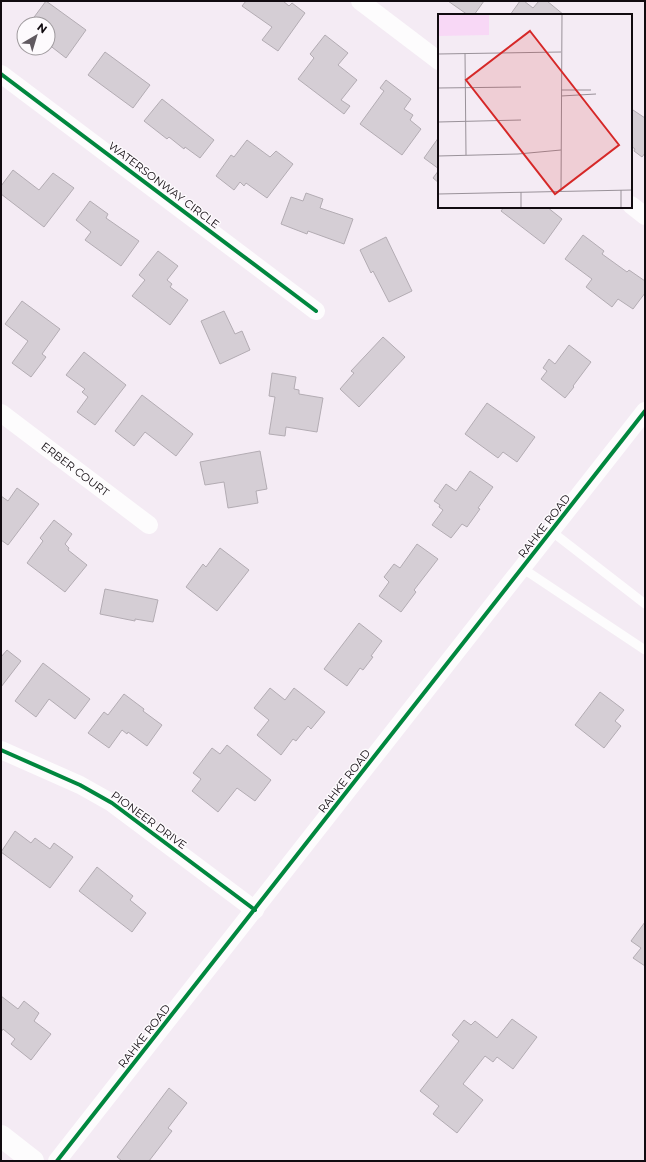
<svg xmlns="http://www.w3.org/2000/svg" width="646" height="1162" font-family="Montserrat,sans-serif">
  <style>
    .building { fill: #d5ced5; stroke: #b3acb3 }
    .lines { fill: none; stroke-linecap: round; stroke-linejoin: round }
    .lane { stroke: #fdfcfd; stroke-width: 9 }
    .street { stroke: #fdfcfd; stroke-width: 18 }
    .secondary { stroke: #fdfcfd; stroke-width: 22 }
    .cycleway-casing { stroke: #fdfafd; stroke-width: 6 }
    .cycleway { stroke: #00873e; stroke-width: 4 }
    .labels { text-anchor: middle; stroke-width: 3; stroke-linejoin: round; paint-order: stroke }
    .street-label { font-size: 11px; fill: #110b10; stroke: #fdfafd }
    .inset-road { fill: none; stroke: #999199; stroke-width: 1 }
    .view { fill: #d62828; fill-opacity: 0.15; stroke: #d62828; stroke-width: 2 }
    .inset-edge { fill: none; stroke: #110b10; stroke-width: 2 }
  </style>
  <rect width="100%" height="100%" fill="#f4ebf4"/>
  <path class="building" d="M46,1l40,29 -20,28 -18,-14v-20h-19z
    M246,1h37l6,5 3,-3 13,10 -27,38 -16,-11 10,-13 -30,-21z
    M448,1h36l-10,14h-6z
    M520,1h4l9,7 6,-7h8l17,14h-54z
    M325,35l23,18 -10,12 19,15 -16,20 9,6 -6,8 -46,-35 16,-21 -4,-4z
    M105,52l45,33 -17,23 -45,-33z
    M386,80l25,19 -7,10 9,6 -3,5 11,9 -19,26 -42,-31 24,-33 -4,-3z
    M162,99l52,41 -14,18 -15,-11 -1,2 -15,-12 -2,2 -23,-18z
    M633,110l12,8v35l-3,4 -8,-6 1,-2 -4,-3v-33z
    M439,137v32l-15,-11z
    M247,140l23,17 6,-6 17,13 -26,34 -21,-15 -2,3 -4,-4 -6,8 -18,-14 15,-21 3,2z
    M13,170l26,20 14,-17 21,15 -30,39 -43,-33v-8z
    M439,170v13l-6,-5z
    M306,193l17,6 -3,9 33,11 -9,25 -36,-13 -1,3 -26,-10 10,-27 12,4z
    M90,201l18,13 -2,4 33,23 -18,25 -36,-26 6,-8 -15,-12z
    M504,207h43l15,12 -18,25 -43,-33z
    M583,235l21,16 -2,3 25,18 2,-2 16,11v12l-12,16 -15,-10 -6,8 -26,-20 6,-8 -27,-20z
    M386,237l26,54 -23,11 -16,-31 -2,2 -11,-23z
    M158,251l20,15 -11,14 5,4 -2,3 18,13 -18,25 -38,-29 13,-16 -6,-5z
    M22,301l38,28 -18,25 4,3 -15,20 -19,-14 16,-22 -23,-17z
    M224,311l11,23 7,-3 8,19 -30,14 -19,-43z
    M383,337l22,20 -46,50 -19,-18 14,-16 -3,-2z
    M569,345l22,17 -18,24 1,1 -9,11 -24,-19 6,-8 -4,-3 6,-9 6,5z
    M84,352l42,33 -31,40 -18,-13 11,-15 -6,-5 3,-3 -19,-14z
    M272,373l24,4 -2,12 5,1v4l24,4 -6,34 -31,-5 -1,9 -16,-2 6,-37 -6,-1z
    M142,395l51,39 -17,22 -31,-24 -11,14 -19,-15z
    M487,403l48,34 -18,25 -14,-10 -5,6 -33,-24z
    M260,451l7,38 -11,2 2,12 -30,5 -4,-26 -19,3 -5,-23z
    M470,471l23,16 -15,21 2,1 -13,18 -5,-3 -11,14 -19,-13 11,-15 -4,-3 1,-2 -6,-4 12,-17 10,7z
    M17,488l22,16 -31,41 -7,-5v-44l7,5z
    M54,520l18,14 -7,10 4,4 -1,2 19,15 -22,27 -38,-29 16,-22 -3,-3z
    M417,544l21,15 -24,31 2,2 -15,20 -22,-16 10,-14 -5,-5 10,-13 6,4z
    M220,548l29,22 -32,41 -31,-24 17,-23 3,3z
    M105,589l53,11 -5,22 -18,-3v2l-35,-7z
    M359,623l23,18 -11,15 2,1 -10,13 -3,-2 -13,18 -23,-17z
    M7,650l14,11 -20,26v-30z
    M43,663l47,36 -15,20 -26,-20 -13,18 -21,-16z
    M270,688l15,12 9,-12 31,24 -14,17 -3,-3 -12,15 -3,-2 -12,16 -24,-20 12,-15 -15,-12z
    M600,692l24,18 -9,11 6,5 -17,22 -29,-23z
    M124,694l20,15 -1,2 19,14 -15,21 -19,-14 -1,2 -5,-4 -13,18 -21,-15 16,-21 4,3z
    M227,745l44,35 -16,21 -18,-13 -19,24 -26,-21 9,-12 -8,-6 19,-25 8,6z
    M15,831l16,12 4,-5 15,11 4,-6 19,14 -23,31 -49,-36z
    M97,867l36,29 -3,4 16,13 -14,19 -53,-41z
    M645,922v44l-12,-8 8,-10 -10,-7z
    M1,996l17,13 6,-8 15,12 -5,8 17,13 -20,26 -20,-16 4,-5 -12,-10 -2,3z
    M512,1019l25,18 -24,32 -16,-12 -4,5 -8,-6 -22,28 20,16 -26,33 -24,-19 6,-8 -19,-15 39,-50 -7,-6 12,-15 7,5 4,-4 22,17z
    M169,1088l18,15 -19,25 4,3 -23,30h-27l-5,-4z"/>
  <g class="lines">
    <path class="lane" d="M551,531l94,73
      M522,568l123,82"/>
    <g class="street">
      <path d="M360,1l79,60"/>
      <path d="M1,74l315,237"/>
      <path d="M631,205l14,11"/>
      <path id="s1" d="M1,413l148,112"/>
      <path d="M1,750l79,35 32,18 143,107"/>
      <path d="M57,1161l588,-750"/>
    </g>
    <path class="secondary" d="M1,1136l32,25"/>
    <g class="cycleway-casing">
      <path id="cycleway" d="M1,74l315,237
        M1,750l79,35 32,18 143,107
        M57,1161l588,-750"/>
    </g>
    <use href="#cycleway" class="cycleway"/>
  </g>
  <g class="labels">
    <g class="street-label">
      <text transform="translate(164 185) rotate(37)" y="4">WATERSONWAY CIRCLE</text>
      <text dy="4" stroke="none"><textPath href="#s1" startOffset="93">ERBER COURT</textPath></text>
      <text transform="translate(544 526) rotate(-52)" y="4">RAHKE ROAD</text>
      <text transform="translate(344 781) rotate(-52)" y="4">RAHKE ROAD</text>
      <text transform="translate(149 820) rotate(36)" y="4">PIONEER DRIVE</text>
      <text transform="translate(144 1036) rotate(-52)" y="4">RAHKE ROAD</text>
    </g>
  </g>
  <g transform="translate(438 14)">
    <rect width="194" height="194" fill="#f4ebf4"/>
    <path d="M0,0h51v21l-51,1z" fill="#f8d8f6"/>
    <path class="inset-road" d="M27,39l1,102M0,40l123,-2M0,74l83,-1M123,76h30M123,82l35,-2M0,108l83,-2M0,142l80,-2 43,-4M183,176v18M123,177l1,-177M83,178v16M0,180l194,-4"/>
    <path class="view" d="M92,17l89,114 -64,49 -89,-114z"/>
    <rect width="194" height="194" class="inset-edge"/>
  </g>
  <rect width="646" height="1162" fill="none" stroke="#110b10" stroke-width="4"/>
  <g transform="translate(36 36) rotate(38)"><circle r="19" fill="#fdfafd" stroke="#9f9a9e"/>
  <path d="M0-3L7 15L0 10L-7 15Z" fill="#605960"/>
  <text y="-6" font-size="11" font-weight="bold" text-anchor="middle" fill="#110b10">N</text>
  </g>
</svg>
